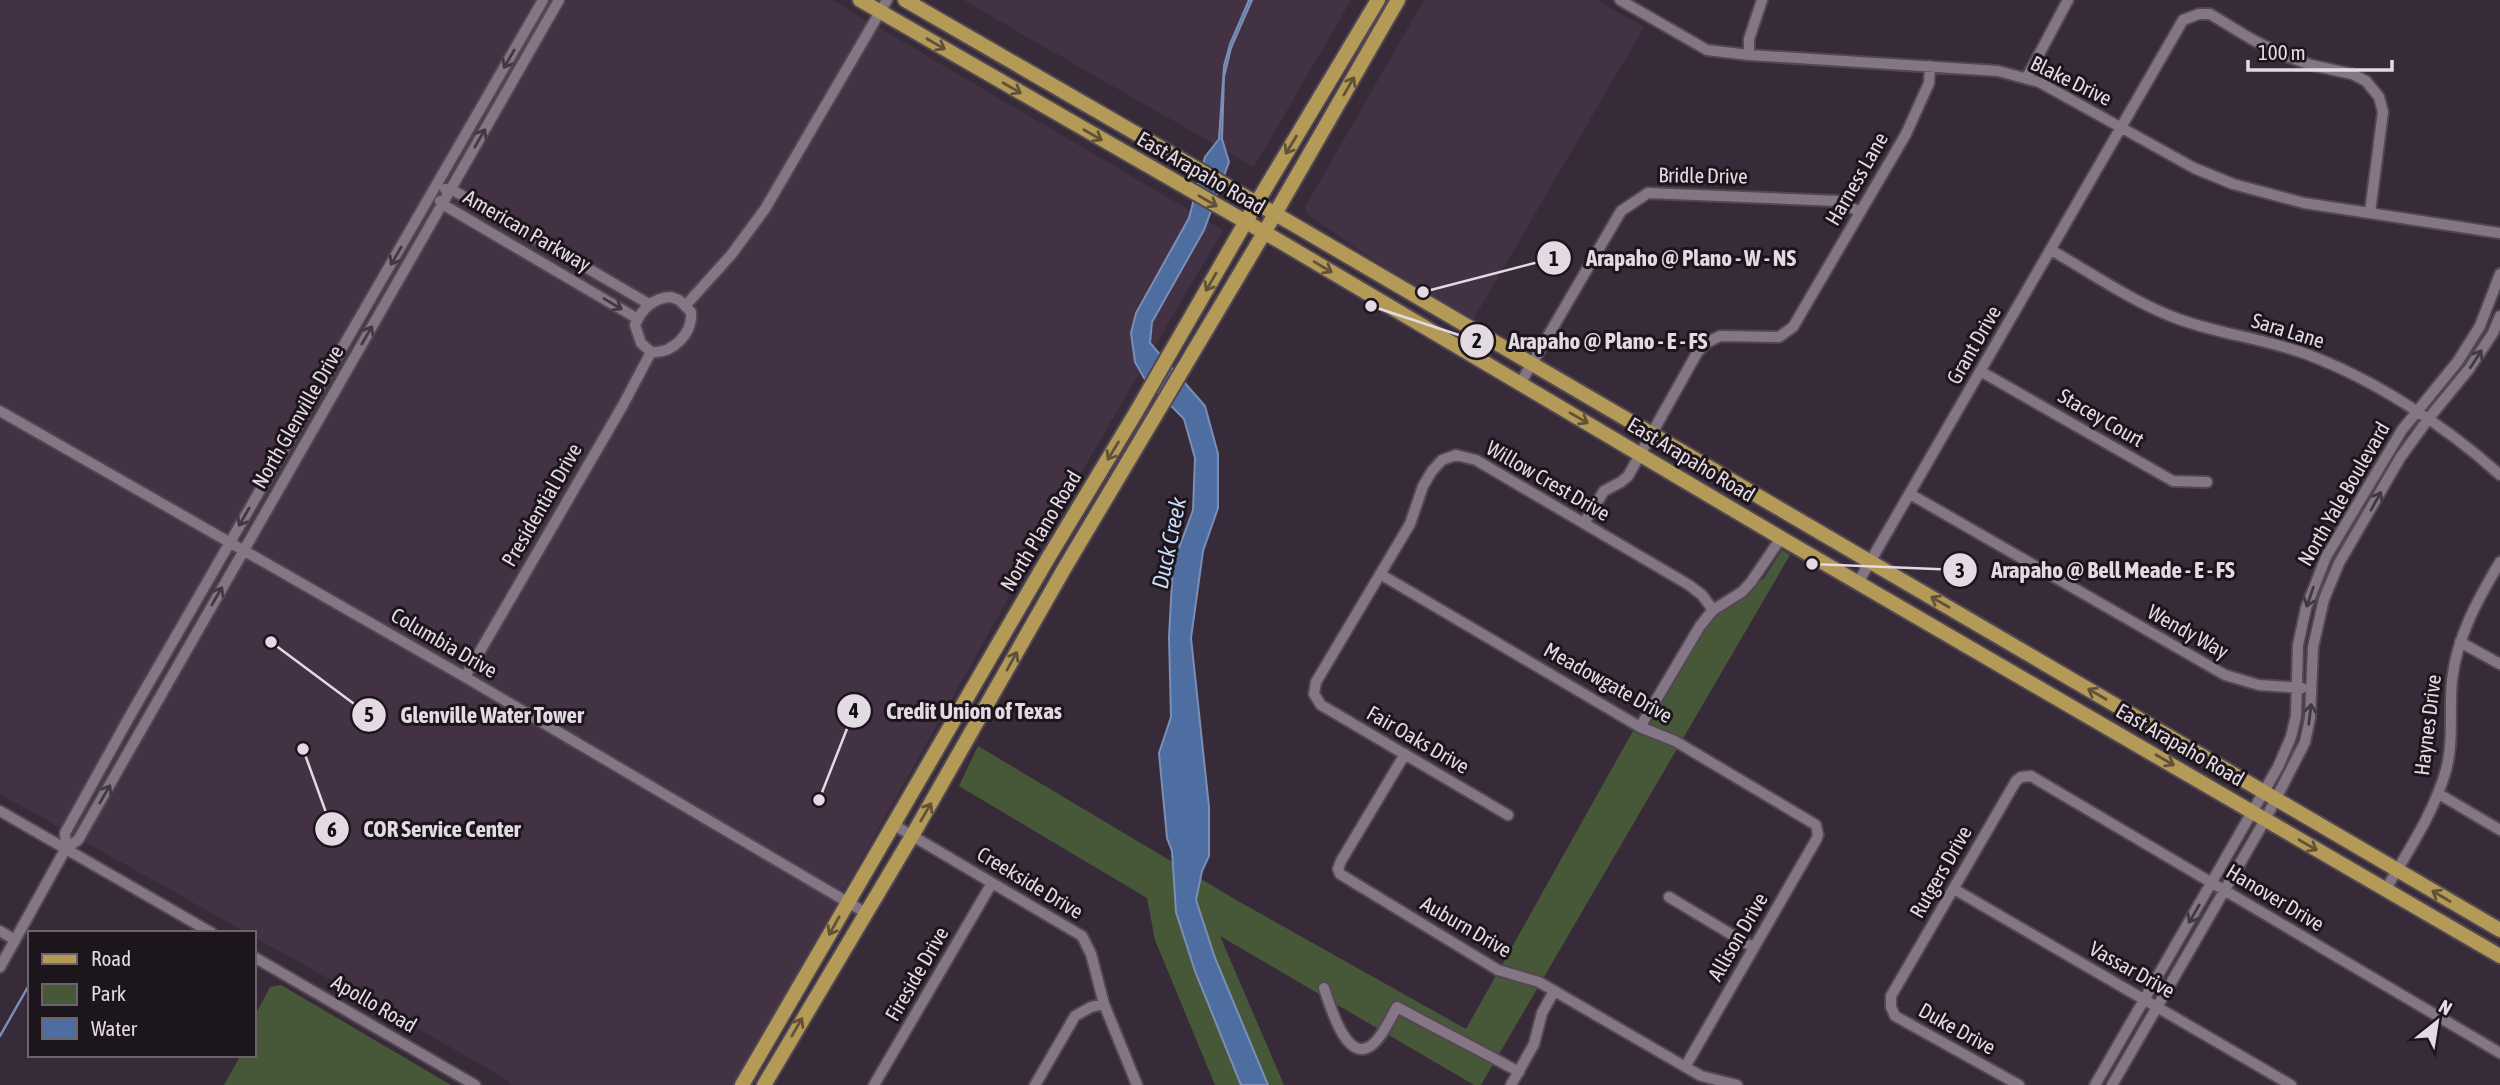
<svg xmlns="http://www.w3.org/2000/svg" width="2500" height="1085" font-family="'Asap Condensed',sans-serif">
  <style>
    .built { fill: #433144 }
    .green { fill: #475838 }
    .water { fill: #4e6da1; stroke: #7b8eb5; stroke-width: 2 }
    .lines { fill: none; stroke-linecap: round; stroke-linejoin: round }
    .stream { stroke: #7b8eb5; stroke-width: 2.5 }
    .minor-casing { stroke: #524753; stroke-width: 14 }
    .major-casing { stroke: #524753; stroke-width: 18 }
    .minor { stroke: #857686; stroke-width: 10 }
    .major { stroke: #b39a57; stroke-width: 14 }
    .oneway { stroke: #605137 }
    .oneway2 { stroke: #413841 }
    .labels { text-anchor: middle; stroke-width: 6; stroke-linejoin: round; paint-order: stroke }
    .street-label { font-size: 21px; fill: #e3dae3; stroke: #1c161c }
    .water-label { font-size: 23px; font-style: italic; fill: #c8dbfa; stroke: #1c161c }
    .leader { fill: none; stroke: #e3dae3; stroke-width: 2.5 }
    .callout-dot { fill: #e3dae3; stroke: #1c161c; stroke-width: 2.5 }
    .mark-label { font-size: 21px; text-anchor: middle; font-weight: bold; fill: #111 }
    .callout-label { font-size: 23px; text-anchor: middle; font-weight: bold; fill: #e3dae3; stroke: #1c161c; stroke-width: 6; stroke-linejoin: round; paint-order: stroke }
  </style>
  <rect width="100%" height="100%" fill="#382b39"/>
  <path class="built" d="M0,0h832l391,230 -201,344 -288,511h-222l-12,-10 -246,-138v-4h-7l-247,-139z
    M963,0h388l-97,167z
    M1424,0h173l47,27 -171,293 -93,-56 -73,-50 -2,-7z"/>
  <path class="green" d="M1782,550l8,5 -309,530h-7l-254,-149 64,149h-69l-60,-145 -8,-42 -188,-112 19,-40 260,155 228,128 167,-298 10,5 67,-116 54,-42z
    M281,985l170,100h-227l17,-30h13v-38l16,-30z"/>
  <path class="water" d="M1249,0h3l-21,48 -7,29 -2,62 7,23 -25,68 -52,92 -2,21 55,63 13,48v54l-15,43 -12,87 18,169v49l-7,15 -6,29 19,58 53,127h-27l-46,-114 -19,-59 -4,-61 -5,-13 -8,-85 12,-36 -2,-80 4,-73 20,-54 2,-52 -11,-39 -40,-41 -9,-16 -4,-29 5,-20 53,-95 16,-61 14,-18 5,-73 6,-22z"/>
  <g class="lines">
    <path class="stream" d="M0,1036l29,-51"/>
    <g class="minor-casing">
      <path id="minor" d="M1620,0l87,50 42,5 249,16 41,11 155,86 39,16 71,19 196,30
        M1749,55v-16l13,-39
        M2027,77l41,-77
        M445,189h6l198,115
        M440,201l2,3 196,115
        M2051,250c40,23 79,50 122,67 43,17 90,21 133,37 68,25 141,73 194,121
        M671,297l8,3 12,12c2,21 -18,42 -40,40l-10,-9 -6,-18c7,-17 18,-27 36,-28z
        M686,305l45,-50 34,-46 122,-209
        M1980,371l193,110 34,1
        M1520,384l101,-173 27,-18 190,8 22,11
        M0,411l465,266 401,236
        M1910,494l315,181 34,10 43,3
        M1584,523l20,-32 17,-9 7,-6 69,-123 9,-10 14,-7 59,1 14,-10 113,-193 23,-51 1,-17
        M1380,574l260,153 35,14 141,84 2,10 -2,5 -131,227
        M1859,581l324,-561 16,-6h11l43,26 33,16 25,9 41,9 14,7 13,16 4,15 -13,100
        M2460,642l40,22
        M465,677l158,-272 28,-53
        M1640,727l60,-101 13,-16 29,-18 9,-10 30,-44
        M1405,754l-64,107 -3,8 2,5 158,96 41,12 162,94 36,9
        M2439,794l61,36
        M0,811l212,122
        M1508,815l-187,-110 -7,-11 2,-12 94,-158 13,-38 9,-15 10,-11 14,-5 20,5 213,125 13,10 11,15
        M894,825l188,111 9,18 13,50 33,81
        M66,848l-1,-15 66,-119 412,-714
        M1954,889l337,196
        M2386,889c22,-38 48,-76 60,-119 8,-29 3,-61 6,-90 5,-44 26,-81 48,-118
        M1669,897l85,51
        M0,931l15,9
        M254,957l221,128
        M0,967l66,-119 12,-8 481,-840
        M1324,988c6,17 23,79 49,56 11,-9 17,-26 24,-37 40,22 81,42 122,65
        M874,1085l118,-202
        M1035,1085l40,-69 16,-9 13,-3
        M1511,1085l23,-41 8,-31 12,-22
        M2019,1085l-124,-69 -4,-9v-11l125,-215 5,-4 10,-1 469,277
        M2095,1085l183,-318 13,-30 5,-21 2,-71 8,-37 20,-51 76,-127 56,-69 22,-35 20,-52
        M2112,1085l153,-265 40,-78 5,-24 3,-71 11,-48 15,-36 61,-105 29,-40 40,-49 24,-36 7,-17"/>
    </g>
    <g class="major-casing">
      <path id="major" d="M860,0l421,242 500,296 719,418
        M905,0l386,223 1209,707
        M742,1085l305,-525 88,-146 121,-210 122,-204
        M764,1085l148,-249 152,-267 200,-336 134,-233"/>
    </g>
    <use href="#minor" class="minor"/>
    <use href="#major" class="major"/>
  </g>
  <defs><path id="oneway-shaft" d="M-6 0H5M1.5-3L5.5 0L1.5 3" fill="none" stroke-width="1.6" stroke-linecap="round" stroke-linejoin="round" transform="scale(1.75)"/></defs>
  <g class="oneway">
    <use href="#oneway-shaft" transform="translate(936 44) rotate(30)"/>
    <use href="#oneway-shaft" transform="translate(1349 86) rotate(-60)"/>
    <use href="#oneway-shaft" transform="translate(1012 88) rotate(30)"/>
    <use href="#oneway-shaft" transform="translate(1093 135) rotate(30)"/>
    <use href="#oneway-shaft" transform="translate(1291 145) rotate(121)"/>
    <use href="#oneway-shaft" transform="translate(1208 201) rotate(30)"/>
    <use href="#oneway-shaft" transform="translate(1323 267) rotate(31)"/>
    <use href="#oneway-shaft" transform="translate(1211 282) rotate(120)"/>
    <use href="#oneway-shaft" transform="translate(1579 418) rotate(30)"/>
    <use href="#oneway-shaft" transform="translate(1113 451) rotate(121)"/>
    <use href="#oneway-shaft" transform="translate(1940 602) rotate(-150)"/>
    <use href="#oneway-shaft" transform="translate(1012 661) rotate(-61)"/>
    <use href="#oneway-shaft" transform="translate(2097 694) rotate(-150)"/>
    <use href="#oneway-shaft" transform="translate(2165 760) rotate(30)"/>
    <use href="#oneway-shaft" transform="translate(926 812) rotate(-60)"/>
    <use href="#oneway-shaft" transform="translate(2308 845) rotate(30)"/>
    <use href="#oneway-shaft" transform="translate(2441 896) rotate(-149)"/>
    <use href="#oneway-shaft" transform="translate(834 926) rotate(119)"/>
    <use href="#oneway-shaft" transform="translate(797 1027) rotate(-60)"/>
  </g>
  <g class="oneway2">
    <use href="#oneway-shaft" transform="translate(509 59) rotate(120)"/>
    <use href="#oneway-shaft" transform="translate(480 138) rotate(-60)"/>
    <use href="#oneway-shaft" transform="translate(396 256) rotate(120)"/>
    <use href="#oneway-shaft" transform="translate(613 304) rotate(31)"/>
    <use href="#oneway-shaft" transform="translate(367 335) rotate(-60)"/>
    <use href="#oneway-shaft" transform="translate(2476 359) rotate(-57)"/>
    <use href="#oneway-shaft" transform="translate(2376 501) rotate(-61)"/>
    <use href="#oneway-shaft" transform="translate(244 517) rotate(120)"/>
    <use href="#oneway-shaft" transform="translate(217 596) rotate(-60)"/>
    <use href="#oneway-shaft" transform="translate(2310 597) rotate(109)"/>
    <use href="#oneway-shaft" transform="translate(2310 714) rotate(-83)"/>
    <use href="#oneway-shaft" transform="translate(105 794) rotate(-60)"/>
    <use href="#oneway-shaft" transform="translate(2194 914) rotate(120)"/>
  </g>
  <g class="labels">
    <g class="street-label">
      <text transform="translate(2071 81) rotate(26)" y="7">Blake Drive</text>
      <text transform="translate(1201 173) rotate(30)" y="7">East Arapaho Road</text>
      <text transform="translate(1703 176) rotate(1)" y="7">Bridle Drive</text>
      <text transform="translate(1857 179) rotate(-60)" y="7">Harness Lane</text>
      <text transform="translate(527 231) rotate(30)" y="7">American Parkway</text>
      <text transform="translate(2288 331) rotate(17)" y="7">Sara Lane</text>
      <text transform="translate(1974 345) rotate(-60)" y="7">Grant Drive</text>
      <text transform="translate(298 417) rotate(-60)" y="7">North Glenville Drive</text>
      <text transform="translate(2101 418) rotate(30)" y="7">Stacey Court</text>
      <text transform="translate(1691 460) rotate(31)" y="7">East Arapaho Road</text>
      <text transform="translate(1548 481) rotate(30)" y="7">Willow Crest Drive</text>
      <text transform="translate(2344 494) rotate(-60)" y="7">North Yale Boulevard</text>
      <text transform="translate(542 505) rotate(-60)" y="7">Presidential Drive</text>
      <text transform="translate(1041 531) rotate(-59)" y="7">North Plano Road</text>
      <text transform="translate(2188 632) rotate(29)" y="7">Wendy Way</text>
      <text transform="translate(444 643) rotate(30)" y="7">Columbia Drive</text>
      <text transform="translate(1608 683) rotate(29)" y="7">Meadowgate Drive</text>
      <text transform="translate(2428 725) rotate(-83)" y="7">Haynes Drive</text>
      <text transform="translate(1418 740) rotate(30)" y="7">Fair Oaks Drive</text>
      <text transform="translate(2180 745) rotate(30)" y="7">East Arapaho Road</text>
      <text transform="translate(1941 872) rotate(-60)" y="7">Rutgers Drive</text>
      <text transform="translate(1030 883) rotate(31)" y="7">Creekside Drive</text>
      <text transform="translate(2275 898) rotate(31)" y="7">Hanover Drive</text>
      <text transform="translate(1466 927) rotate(30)" y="7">Auburn Drive</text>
      <text transform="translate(1738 937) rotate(-60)" y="7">Allison Drive</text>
      <text transform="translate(2132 970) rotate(29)" y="7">Vassar Drive</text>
      <text transform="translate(917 974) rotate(-60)" y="7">Fireside Drive</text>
      <text transform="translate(374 1004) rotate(30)" y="7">Apollo Road</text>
      <text transform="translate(1957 1029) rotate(29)" y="7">Duke Drive</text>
    </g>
    <g class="water-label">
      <text transform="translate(1169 543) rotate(-78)" y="8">Duck Creek</text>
    </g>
  </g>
  <path class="leader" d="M1423 292L1554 258M1371 306L1477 341M1812 564L1960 570M819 800L854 711M271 642L369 715M303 749L332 829"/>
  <g class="callout-dot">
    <circle cx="1423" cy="292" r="7"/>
    <circle cx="1371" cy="306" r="7"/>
    <circle cx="1812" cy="564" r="7"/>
    <circle cx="819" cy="800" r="7"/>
    <circle cx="271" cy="642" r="7"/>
    <circle cx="303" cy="749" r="7"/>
    <circle cx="1554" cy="258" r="18"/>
    <circle cx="1477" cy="341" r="18"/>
    <circle cx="1960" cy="570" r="18"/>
    <circle cx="854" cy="711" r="18"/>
    <circle cx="369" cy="715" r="18"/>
    <circle cx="332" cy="829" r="18"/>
  </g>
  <g class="mark-label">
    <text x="1554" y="266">1</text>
    <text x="1477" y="348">2</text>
    <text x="1960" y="578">3</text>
    <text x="854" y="718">4</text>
    <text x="369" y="722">5</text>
    <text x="332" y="837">6</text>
  </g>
  <g class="callout-label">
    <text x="1691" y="266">Arapaho @ Plano - W - NS</text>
    <text x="1608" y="349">Arapaho @ Plano - E - FS</text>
    <text x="2113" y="578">Arapaho @ Bell Meade - E - FS</text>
    <text x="974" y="719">Credit Union of Texas</text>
    <text x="492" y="723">Glenville Water Tower</text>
    <text x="442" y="837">COR Service Center</text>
  </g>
  <rect x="28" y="931" width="228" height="126" fill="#1c161c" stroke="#6c646c" stroke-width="2"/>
  <rect x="42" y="954" width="35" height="10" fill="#b39a57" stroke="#6c646c" stroke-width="2"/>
  <text x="91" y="966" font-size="21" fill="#e3dae3">Road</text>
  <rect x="42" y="984" width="35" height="21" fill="#475838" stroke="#6c646c" stroke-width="2"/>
  <text x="91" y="1001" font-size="21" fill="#e3dae3">Park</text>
  <rect x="42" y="1018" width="35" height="21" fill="#4e6da1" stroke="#6c646c" stroke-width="2"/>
  <text x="91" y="1036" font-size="21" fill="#e3dae3">Water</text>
  <g transform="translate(2437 1022) rotate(30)" stroke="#1c161c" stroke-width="5" paint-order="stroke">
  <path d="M0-5L12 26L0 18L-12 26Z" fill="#e3dae3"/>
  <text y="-10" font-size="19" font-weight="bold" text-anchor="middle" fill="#e3dae3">N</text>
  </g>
  <path d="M2248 60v10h144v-10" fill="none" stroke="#e3dae3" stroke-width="3.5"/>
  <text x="2258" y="60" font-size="21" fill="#e3dae3" stroke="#1c161c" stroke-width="5" paint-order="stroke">100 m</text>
</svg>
